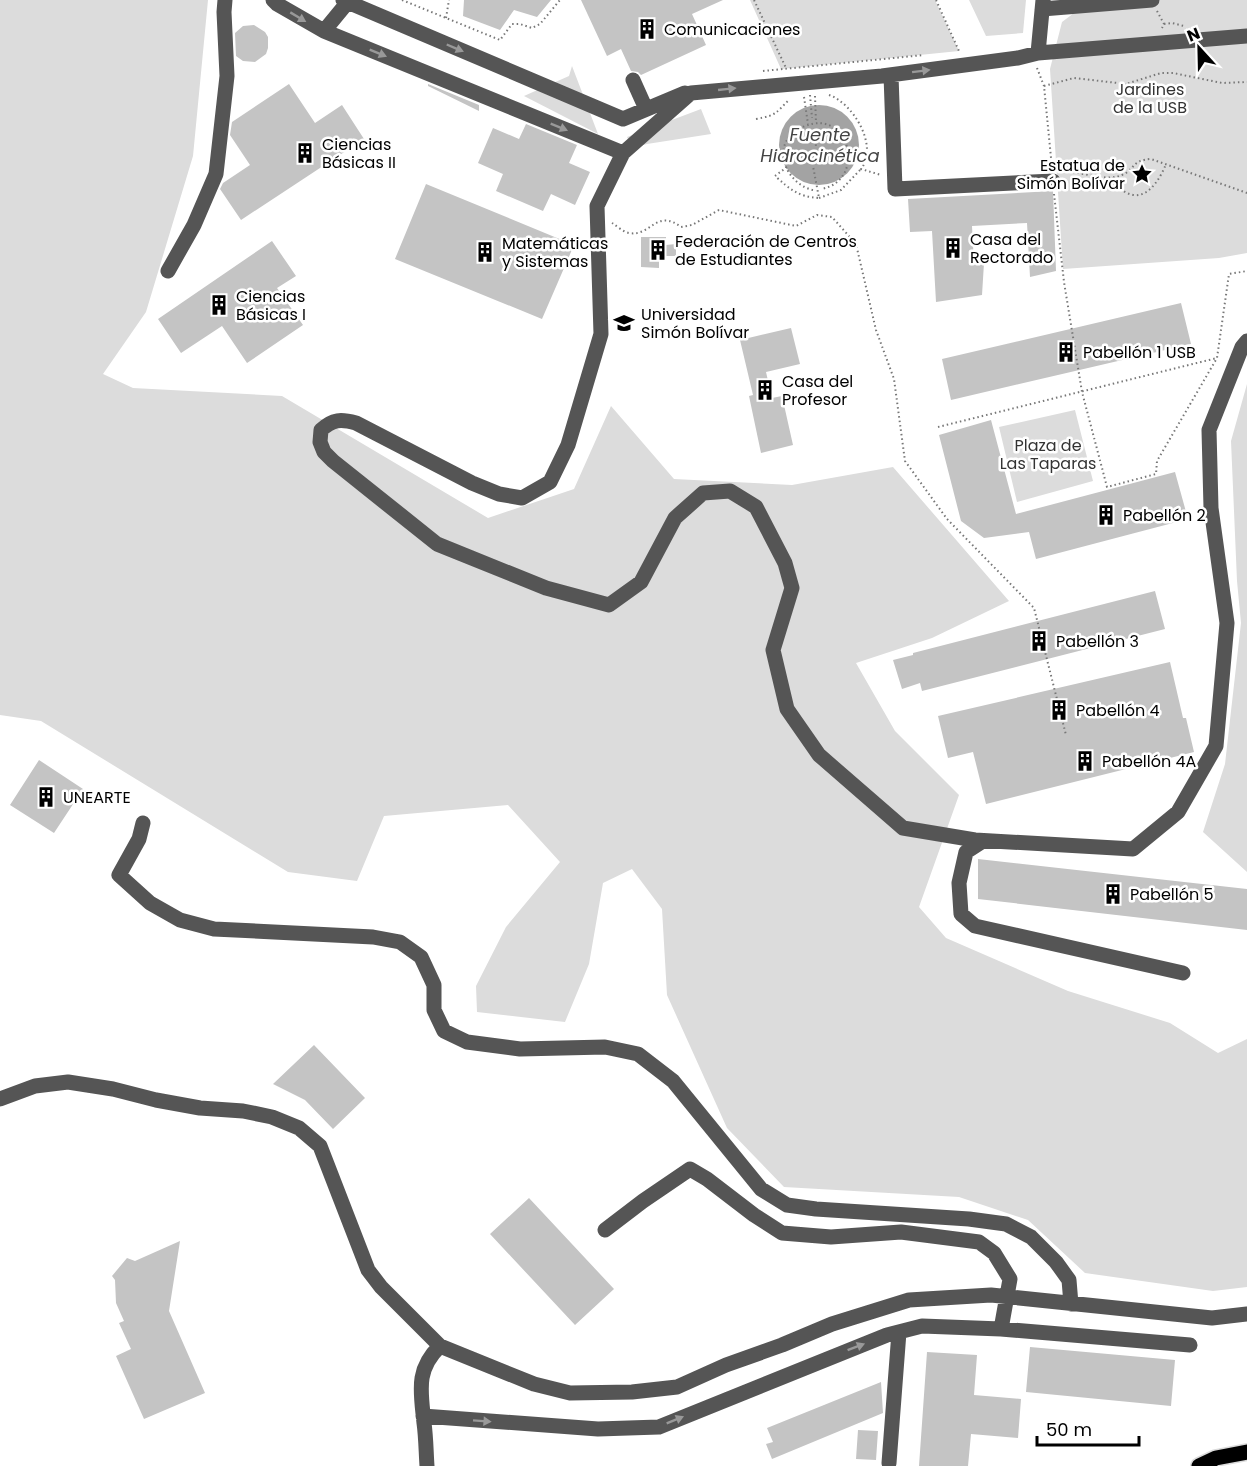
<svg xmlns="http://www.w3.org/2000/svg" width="1247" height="1466" font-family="Poppins,sans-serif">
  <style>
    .green { fill: #dcdcdc }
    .water { fill: #a3a3a3 }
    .building { fill: #c4c4c4 }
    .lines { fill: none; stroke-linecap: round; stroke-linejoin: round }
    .major-casing { stroke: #dbdbdb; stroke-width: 18 }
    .path { stroke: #777; stroke-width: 2; stroke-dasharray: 1.5 3; stroke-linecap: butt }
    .minor { stroke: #555; stroke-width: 15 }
    .major { stroke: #000; stroke-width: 15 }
    .oneway { fill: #999 }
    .labels { text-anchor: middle; stroke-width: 5; stroke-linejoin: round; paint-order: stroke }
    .poi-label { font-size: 16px; fill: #000; stroke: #fff; text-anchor: start }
    .park-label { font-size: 16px; fill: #333; stroke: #fff }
    .water-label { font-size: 18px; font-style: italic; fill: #444; stroke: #fff }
  </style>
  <rect width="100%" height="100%" fill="#fff"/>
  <path class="green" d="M0,0h208l-15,156 -47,156 -43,62 30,14 149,8 206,122 86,-29 37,-83 63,73 118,6 101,-18 116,134 -77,37 -76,25 39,68 64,64 -40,112 27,31 122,53 102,32 48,30 29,-14v248l-34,4 -128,-18 -57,-53 -69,-23 -175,-10 -57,-59 -60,-133 -5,-86 -30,-40 -29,14 -14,81 -24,58 -88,-10 -1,-26 30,-59 54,-65 -52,-57 -124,11 -27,65 -69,-9 -247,-151 -41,-6z
    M750,0h185l24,51 -178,18z
    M969,0h57l-3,33 -37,3z
    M1146,0h101v253l-28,5 -156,11 -13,-200 12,-47 24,-18z
    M572,66l26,68 -74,-38 45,-20z
    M701,109l10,25 -64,10 -15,4 -5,-11z
    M1247,384v488l-44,-40 22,-68 16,-141 -4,-42 -6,-140z
    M1075,410l18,71 -76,21 -18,-75z"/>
  <path class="water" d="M779 145a40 40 0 1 1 80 0a40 40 0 1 1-80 0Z"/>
  <path class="building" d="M464,0h87l-14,17 -23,-7 -14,20 -37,-14z
    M581,0h142l-31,14 14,31 -65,30 -3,-3 -7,-1 -10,-22 -14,7z
    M254,25l11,7 3,5v11l-2,6 -11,8 -12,-1 -7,-5 -1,-23 8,-7z
    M289,84l26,39 27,-18 22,34 -123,81 -21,-31 3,-6 27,-18 -20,-30 2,-13z
    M428,84l51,21v6l-51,-25z
    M526,124l51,21 -8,18 21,9 -15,33 -24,-11 -8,17 -47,-20 7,-17 -25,-11 15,-35 26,11z
    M426,184l148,61 -32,74 -147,-60z
    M1053,191l3,80 -26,6 -3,-54 -55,3 2,38 10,-1 -2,32 -46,7 -4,-71 -22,1 -2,-33z
    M641,237h25v8l10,-1v12h-17v12l-18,-1z
    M272,241l24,35 -19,12 26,37 -56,38 -25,-37 -41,27 -23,-34z
    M1181,303l10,41 -240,56 -9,-41z
    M791,328l9,36 -34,8 6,26 10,-2 11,49 -32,8 -12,-57 4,-1 -13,-55z
    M991,420l25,94 159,-42 13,47 -152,40 -7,-27 -45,6 -23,-17 -22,-86z
    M1155,591l10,38 -243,62 -2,-8 -18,6 -9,-29 20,-5v-2z
    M1170,662l13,56h3l8,34 -208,52 -13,-52 -25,6 -10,-42z
    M39,760l44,29 -29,44 -44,-28z
    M978,859l269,30v41l-269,-31z
    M314,1045l51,53 -32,31 -28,-29 -32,-16z
    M529,1198l85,91 -39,36 -85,-91z
    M180,1241l-11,70 36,82 -61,26 -28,-63 15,-7 -12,-26 5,-2 -8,-18 -1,-23 -3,-4 15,-18 8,3z
    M1030,1347l145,13 -4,46 -145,-14z
    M927,1352l50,3 -3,40 47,4 -3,39 -47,-4 -3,32h-49z
    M881,1382l2,31 -111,46 -6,-15 7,-2 -6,-14z
    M858,1430l20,1 -2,29 -20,-1z"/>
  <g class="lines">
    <g class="major-casing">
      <path id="major" d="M1199,1466l17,-8 31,-6"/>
    </g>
    <path class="path" d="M402,0l98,40 12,-16h8l12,4 8,-4 20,-24
      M754,0l32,68
      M936,0l23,51
      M1157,11l7,13 -2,4
      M446,18l3,-18
      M1164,24l8,-1 12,3
      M1037,68l7,18 8,82
      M763,71l161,-16
      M1044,86l30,-8 52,6 35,-11h12l49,10 25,-1
      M810,95l2,23
      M829,95c24,8 50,51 32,74l20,6
      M815,96l1,27
      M804,97l4,27
      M756,119c22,-4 19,-6 33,-19
      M814,131l2,15
      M787,167l-12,9c15,13 23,21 44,22l-6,-32
      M1064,171c18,1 42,11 58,4 14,-6 9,-15 29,-16l96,34
      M1112,178c4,4 8,11 13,14 21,12 35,-13 41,-28
      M813,190c-20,-4 -38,-30 -26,-50 4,-6 11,-11 18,-14 45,-18 62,55 16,63
      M1054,194l10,88 18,110 25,95 49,-13 1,-13 60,-103 12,-84 18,-3
      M819,198l22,-8 20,-21
      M612,223c5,3 11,9 17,10 22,4 27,-25 52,-6l11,-2 27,-15 77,16 21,-11 15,2 24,27 20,86 18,49 11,82 42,58 87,89 32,127
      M938,427l279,-69"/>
    <path class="minor" d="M273,0l4,4 47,27 299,122 68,-60 191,-17 136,-18 20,-5 209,-17
      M343,0l280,119 62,-26
      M1042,9l110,-9
      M324,31l23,-28
      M1038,53l5,-53
      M891,75l4,114 158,-8
      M633,80l13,29
      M623,153l-26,53 4,128 -33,111 -18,37 -28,16 -23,-4 -27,-11 -116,-60c-15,-4 -23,-4 -35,7l-1,12 4,10 9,9 104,83 109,44 63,17 32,-23 34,-64 28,-25 27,-2 26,16 29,56 7,25 -19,62 14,59 32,46 84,73 72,12 158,9 45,-37 38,-66 11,-123 -16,-115 -2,-78 33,-83 5,-6
      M168,271l26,-46 22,-51 11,-98 -3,-64 1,-12
      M143,823l-4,16 -20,36 31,28 30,17 34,9 159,8 27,5 21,15 13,28v25l10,21 23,11 53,7 85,-2 33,7 35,27 88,108 26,16 29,4 153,10 37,5 25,13 25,25 13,18 2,24
      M983,841l-17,11 -7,31 2,31 14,12 208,47
      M0,1099l35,-13 33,-4 45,7 43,11 44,8 43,3 29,6 27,11 21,18 48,124 13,17 59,59 94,38 36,9 62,-1 45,-5 49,-22 56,-20 50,-21 77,-24 82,-5 221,23 35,-4
      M1001,1329l189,16
      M423,1416l175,13 61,-2 228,-92 35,-9 79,3 9,-50 -16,-26 -15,-11 -78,-10 -70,5 -49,-4 -28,-18 -47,-36 -17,-10 -47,32 -38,29
      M889,1463l10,-131
      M427,1466c-1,-14 -1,-29 -3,-43 -3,-31 -9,-53 16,-77"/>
    <use href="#major" class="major"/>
  </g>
  <defs><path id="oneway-solid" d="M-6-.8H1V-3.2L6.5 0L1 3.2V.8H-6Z" transform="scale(1.5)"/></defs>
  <g class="oneway">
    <use href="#oneway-solid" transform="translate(298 17) rotate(31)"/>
    <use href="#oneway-solid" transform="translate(455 48) rotate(23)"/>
    <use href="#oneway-solid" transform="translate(378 53) rotate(22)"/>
    <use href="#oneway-solid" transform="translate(921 71) rotate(-7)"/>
    <use href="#oneway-solid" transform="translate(727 89) rotate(-6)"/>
    <use href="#oneway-solid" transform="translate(559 127) rotate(22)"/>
    <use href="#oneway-solid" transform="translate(856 1347) rotate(-21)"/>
    <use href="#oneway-solid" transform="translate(675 1420) rotate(-22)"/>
    <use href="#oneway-solid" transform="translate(482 1421) rotate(4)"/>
  </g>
  <defs>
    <g id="building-bare" transform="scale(1.62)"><path d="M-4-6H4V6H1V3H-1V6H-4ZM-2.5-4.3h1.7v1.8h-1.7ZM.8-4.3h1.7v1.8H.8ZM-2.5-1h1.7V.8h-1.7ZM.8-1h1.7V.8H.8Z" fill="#000" stroke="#fff" stroke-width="2.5" paint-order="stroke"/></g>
    <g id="sight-bare" transform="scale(1.62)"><path d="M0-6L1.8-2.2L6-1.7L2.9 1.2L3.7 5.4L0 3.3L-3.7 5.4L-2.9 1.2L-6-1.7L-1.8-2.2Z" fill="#000" stroke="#fff" stroke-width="2.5" paint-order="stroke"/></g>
    <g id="university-bare" transform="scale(1.62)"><path d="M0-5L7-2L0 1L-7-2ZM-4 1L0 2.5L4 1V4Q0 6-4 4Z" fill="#000" stroke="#fff" stroke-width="2.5" paint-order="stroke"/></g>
  </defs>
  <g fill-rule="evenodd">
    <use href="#building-bare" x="647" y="29"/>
    <use href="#building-bare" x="305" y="153"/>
    <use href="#sight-bare" x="1142" y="174"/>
    <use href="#building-bare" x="953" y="248"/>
    <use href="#building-bare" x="658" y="250"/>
    <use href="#building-bare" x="485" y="252"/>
    <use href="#building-bare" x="219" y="305"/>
    <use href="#university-bare" x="624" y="323"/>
    <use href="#building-bare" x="1066" y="352"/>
    <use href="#building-bare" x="765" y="390"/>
    <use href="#building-bare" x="1106" y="515"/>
    <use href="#building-bare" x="1039" y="641"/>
    <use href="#building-bare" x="1059" y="710"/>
    <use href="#building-bare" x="1085" y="761"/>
    <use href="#building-bare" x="46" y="797"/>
    <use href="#building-bare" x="1113" y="894"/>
  </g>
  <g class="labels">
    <g class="poi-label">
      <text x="664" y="35">Comunicaciones</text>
      <text x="322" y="150">Ciencias<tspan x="322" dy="18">Básicas II</tspan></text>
      <text x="1125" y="171" text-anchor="end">Estatua de<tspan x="1125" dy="18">Simón Bolívar</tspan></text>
      <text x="970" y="245">Casa del<tspan x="970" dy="18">Rectorado</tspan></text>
      <text x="675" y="247">Federación de Centros<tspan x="675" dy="18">de Estudiantes</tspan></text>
      <text x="502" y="249">Matemáticas<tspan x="502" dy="18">y Sistemas</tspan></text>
      <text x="236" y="302">Ciencias<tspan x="236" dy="18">Básicas I</tspan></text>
      <text x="641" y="320">Universidad<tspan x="641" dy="18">Simón Bolívar</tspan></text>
      <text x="1083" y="358">Pabellón 1 USB</text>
      <text x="782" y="387">Casa del<tspan x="782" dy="18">Profesor</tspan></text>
      <text x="1123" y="521">Pabellón 2</text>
      <text x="1056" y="647">Pabellón 3</text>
      <text x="1076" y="716">Pabellón 4</text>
      <text x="1102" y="767">Pabellón 4A</text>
      <text x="63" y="803">UNEARTE</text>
      <text x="1130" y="900">Pabellón 5</text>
    </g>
    <g class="park-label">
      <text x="1150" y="95">Jardines<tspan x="1150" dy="18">de la USB</tspan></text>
      <text x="1048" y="451">Plaza de<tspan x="1048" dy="18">Las Taparas</tspan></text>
    </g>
    <g class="water-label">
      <text x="820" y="141">Fuente<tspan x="820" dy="21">Hidrocinética</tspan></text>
    </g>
  </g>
  <g transform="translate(1199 48) rotate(338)" stroke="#ffffff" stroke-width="4.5" paint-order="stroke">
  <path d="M0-4.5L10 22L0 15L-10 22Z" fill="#000000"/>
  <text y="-9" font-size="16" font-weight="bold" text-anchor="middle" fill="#000000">N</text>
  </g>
  <path d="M1037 1436v9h102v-9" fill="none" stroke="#000000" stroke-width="3"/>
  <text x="1046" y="1436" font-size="18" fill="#000000" stroke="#ffffff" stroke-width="4.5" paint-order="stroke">50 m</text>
</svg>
